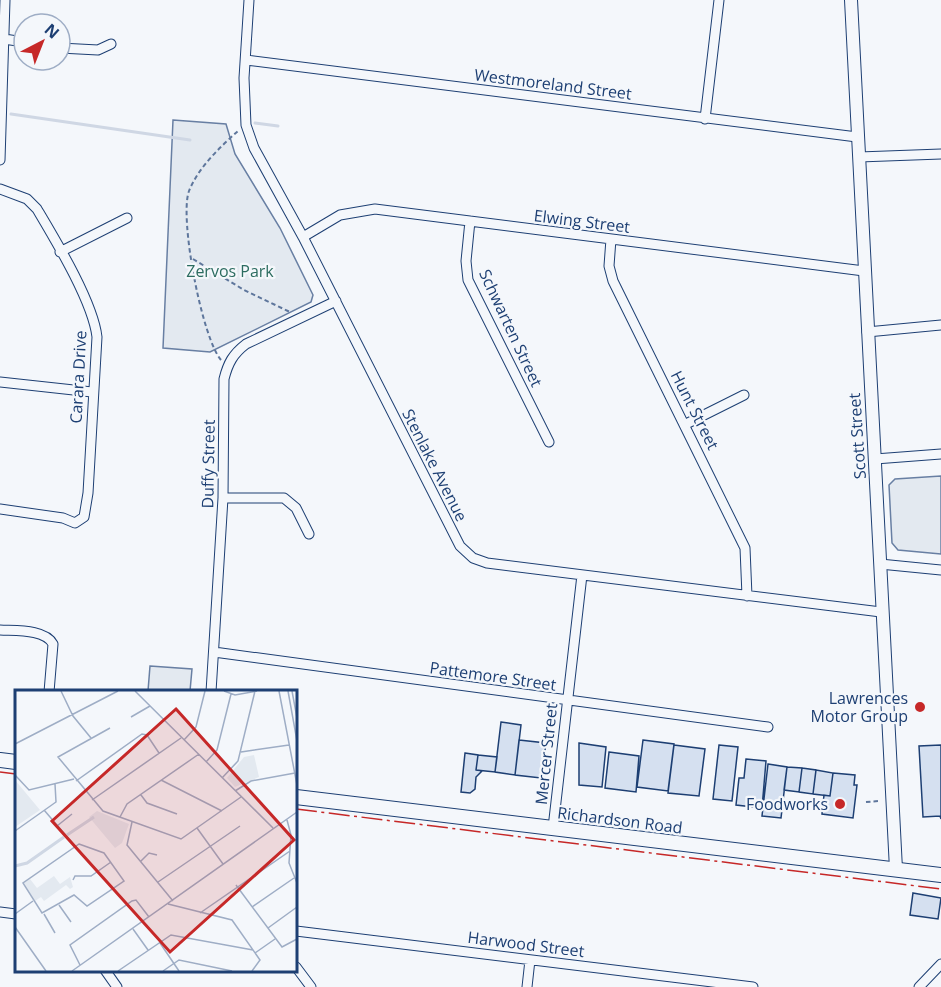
<svg xmlns="http://www.w3.org/2000/svg" width="941" height="987" font-family="'Open Sans',sans-serif">
  <style>
    .green { fill: #e3e9f0; stroke: #687fa3; stroke-width: 1.5 }
    .lines { fill: none; stroke-linecap: round; stroke-linejoin: round }
    .stream { stroke: #cfd7e4; stroke-width: 3 }
    .building { fill: #d5e0f0; stroke: #1d3f73; stroke-width: 1.5 }
    .minor-casing { stroke: #1d3f73; stroke-width: 11 }
    .tertiary-casing { stroke: #1d3f73; stroke-width: 14 }
    .secondary-casing { stroke: #1d3f73; stroke-width: 16 }
    .path { stroke: #5e769c; stroke-width: 2; stroke-dasharray: 4.5 3; stroke-linecap: butt }
    .minor { stroke: #f4f7fb; stroke-width: 9 }
    .tertiary { stroke: #f4f7fb; stroke-width: 12 }
    .secondary { stroke: #f4f7fb; stroke-width: 14 }
    .power { stroke: #c62828; stroke-width: 1.5; stroke-dasharray: 21 4.5 3 4.5; stroke-linecap: butt }
    .poi-dot { fill: #c62828; stroke: #f4f7fb; stroke-width: 2 }
    .labels { text-anchor: middle; stroke-width: 4.5; stroke-linejoin: round; paint-order: stroke }
    .street-label { font-size: 16px; fill: #1d3f73; stroke: #f4f7fb }
    .park-label { font-size: 16px; fill: #2c6c60; stroke: #f4f7fb }
    .poi-label { font-size: 16px; fill: #1d3f73; stroke: #f4f7fb; text-anchor: end }
    .inset-river { fill: none; stroke: #cfd7e4; stroke-width: 3 }
    .inset-road { fill: none; stroke: #9eadc5; stroke-width: 1.5 }
    .view { fill: #c62828; fill-opacity: 0.15; stroke: #c62828; stroke-width: 3 }
    .inset-edge { fill: none; stroke: #1d3f73; stroke-width: 3 }
  </style>
  <rect width="100%" height="100%" fill="#f4f7fb"/>
  <path class="green" d="M173,120l53,4 9,30 45,74 33,67 -2,7 -101,50 -47,-4z
    M941,476v78l-43,-4 -6,-7 -3,-58 6,-6z
    M150,666l42,3 -2,22h-42z"/>
  <g class="lines">
    <path class="stream" d="M11,114l179,26
      M255,123l23,3"/>
  </g>
  <path class="building" d="M501,722l20,3 -6,50 -20,-3z
    M519,740l27,3 -5,35 -26,-3z
    M643,740l31,4 -6,47 -31,-4z
    M579,743l27,4 -4,40 -23,-2z
    M674,745l31,4 -6,47 -31,-3z
    M719,745l19,2 -6,54 -19,-2z
    M941,745v74l-1,-3 -17,1 -4,-71z
    M609,752l30,4 -3,36 -31,-4z
    M465,753l13,2 -2,15 6,1 -6,6 -1,12 -5,4 -9,-1z
    M478,755l19,2 -2,15 -19,-2z
    M746,759l20,2 -4,47 -26,-3 3,-27h5z
    M768,764l19,3 -6,51 -19,-2z
    M787,767l15,1 -3,24 -15,-2z
    M802,768l14,2 -3,24 -14,-2z
    M816,770l17,3 -3,23 -17,-2z
    M833,773l22,2 -1,10h3l-4,33 -31,-4 2,-19 6,1z
    M913,893l28,5 -3,21 -28,-4z"/>
  <g class="lines">
    <g class="minor-casing">
      <path id="minor" d="M249,0l-5,78 2,47 8,23 49,89 157,309 13,12 14,5 394,49
        M4,39l20,3
        M60,48l38,2 13,-6
        M246,60l611,77
        M705,119l14,-119
        M859,157l82,-3
        M0,160l5,-160
        M0,189l27,10 10,10c19,32 56,93 60,128l-9,156 -4,24 -9,6 -12,-5 -63,-9
        M470,221l-4,40 2,19 81,162
        M303,237l37,-22 35,-6 489,62
        M611,239l-2,27 4,15 132,267 2,48
        M60,252l67,-34
        M867,332l74,-7
        M0,382l92,10
        M686,424l58,-29
        M875,459l66,-5
        M223,498h61l12,10 13,26
        M880,564l61,6
        M0,630c16,1 45,-1 53,14l-4,48
        M214,652l554,75
        M211,692l12,-194 1,-119c4,-16 9,-25 22,-35l90,-43
        M553,828l29,-253
        M0,912l16,2
        M296,931l457,56
        M296,967l15,20
        M105,970l12,17
        M527,987l3,-27
        M919,987l22,-23"/>
    </g>
    <g class="tertiary-casing">
      <path id="tertiary" d="M851,0l45,869"/>
    </g>
    <g class="secondary-casing">
      <path id="secondary" d="M0,760l16,2
        M296,797l645,78"/>
    </g>
    <path class="path" d="M193,259l51,31 46,22
      M221,360c-19,-22 -42,-142 -32,-169 9,-23 31,-44 49,-60
      M866,802l13,-1"/>
    <use href="#minor" class="minor"/>
    <use href="#tertiary" class="tertiary"/>
    <use href="#secondary" class="secondary"/>
    <path class="power" d="M0,772l16,2
      M296,809l645,80"/>
  </g>
  <g class="poi-dot">
    <circle cx="920" cy="707" r="6"/>
    <circle cx="840" cy="804" r="6"/>
  </g>
  <g class="labels">
    <g class="street-label">
      <text transform="translate(553 84) rotate(7)" y="6">Westmoreland Street</text>
      <text transform="translate(582 221) rotate(7)" y="6">Elwing Street</text>
      <text transform="translate(511 328) rotate(65)" y="6">Schwarten Street</text>
      <text transform="translate(78 377) rotate(-87)" y="6">Carara Drive</text>
      <text transform="translate(695 410) rotate(63)" y="6">Hunt Street</text>
      <text transform="translate(857 436) rotate(-94)" y="6">Scott Street</text>
      <text transform="translate(208 464) rotate(-89)" y="6">Duffy Street</text>
      <text transform="translate(435 465) rotate(63)" y="6">Stenlake Avenue</text>
      <text transform="translate(493 676) rotate(8)" y="6">Pattemore Street</text>
      <text transform="translate(546 754) rotate(-84)" y="6">Mercer Street</text>
      <text transform="translate(620 820) rotate(7)" y="6">Richardson Road</text>
      <text transform="translate(526 944) rotate(7)" y="6">Harwood Street</text>
    </g>
    <g class="park-label">
      <text x="230" y="277">Zervos Park</text>
    </g>
    <g class="poi-label">
      <text x="908" y="704">Lawrences<tspan x="908" dy="18">Motor Group</tspan></text>
      <text x="828" y="810">Foodworks</text>
    </g>
  </g>
  <g transform="translate(15 690)">
    <rect width="282" height="282" fill="#f4f7fb"/>
    <path d="M239,65l5,22 -24,10 -8,-9 17,-21zM0,90l25,30 -25,17zM82,121l32,13 -7,19 -7,5 -26,-31zM39,186l6,8 10,-7 3,10 -3,2 -4,-4 -22,16 -3,-4 -6,4 -11,-18 6,-4 7,9z" fill="#e3e9f0"/>
    <path class="inset-river" d="M52,145l27,-18M0,176l12,-3 37,-26"/>
    <path class="inset-road" d="M46,1l12,25 18,22M120,1l138,137M209,1l11,4 22,-4M264,1l18,94M273,1l9,50M277,1l5,27M116,27l19,-11M95,38l-52,29 45,54 78,28 60,-42M169,50l12,-13 9,-36M0,54l103,-53M226,62l48,-7M191,72l11,-12 14,-56M0,85l14,15 45,-11M207,88l16,-17 17,-70M146,90l61,31M61,91l66,-47 5,1 12,18M220,101l16,-10 44,-8M126,105l6,8 30,11M77,110l89,-62M29,120l31,36M105,127l7,-13 72,-50M272,130l4,15 -2,28 8,20M117,132l-5,23 46,56M42,136l15,-12M182,138l26,36M0,141l41,-29 -1,-18M64,154l25,9 20,28 -37,25 -13,-11 -32,18 -19,-30zM126,171l8,-8 8,2M58,190l2,-4h16l20,-14M143,192l82,-56M221,195l46,62 15,-8M153,214l64,16 28,40 -8,11M44,215l12,17M237,217l42,-29M185,223l90,-62M0,224l18,-13M29,224l11,19M0,237l31,44M253,238l29,-21M118,239l15,21M145,253l19,28M240,263l20,-14M65,275l-10,-20 62,-44 4,-1 13,17M57,281l225,-159M103,281l53,-36 82,15M148,281l16,-11 53,11"/>
    <path class="view" d="M161,19l118,131 -124,112 -118,-131z"/>
    <rect width="282" height="282" class="inset-edge"/>
  </g>
  <g transform="translate(42 42) rotate(42)"><circle r="28" fill="#f4f7fb" stroke="#9eadc5" stroke-width="1.5"/>
  <path d="M0-4.5L10 22L0 15L-10 22Z" fill="#c62828"/>
  <text y="-9" font-size="16" font-weight="bold" text-anchor="middle" fill="#1d3f73">N</text>
  </g>
</svg>
